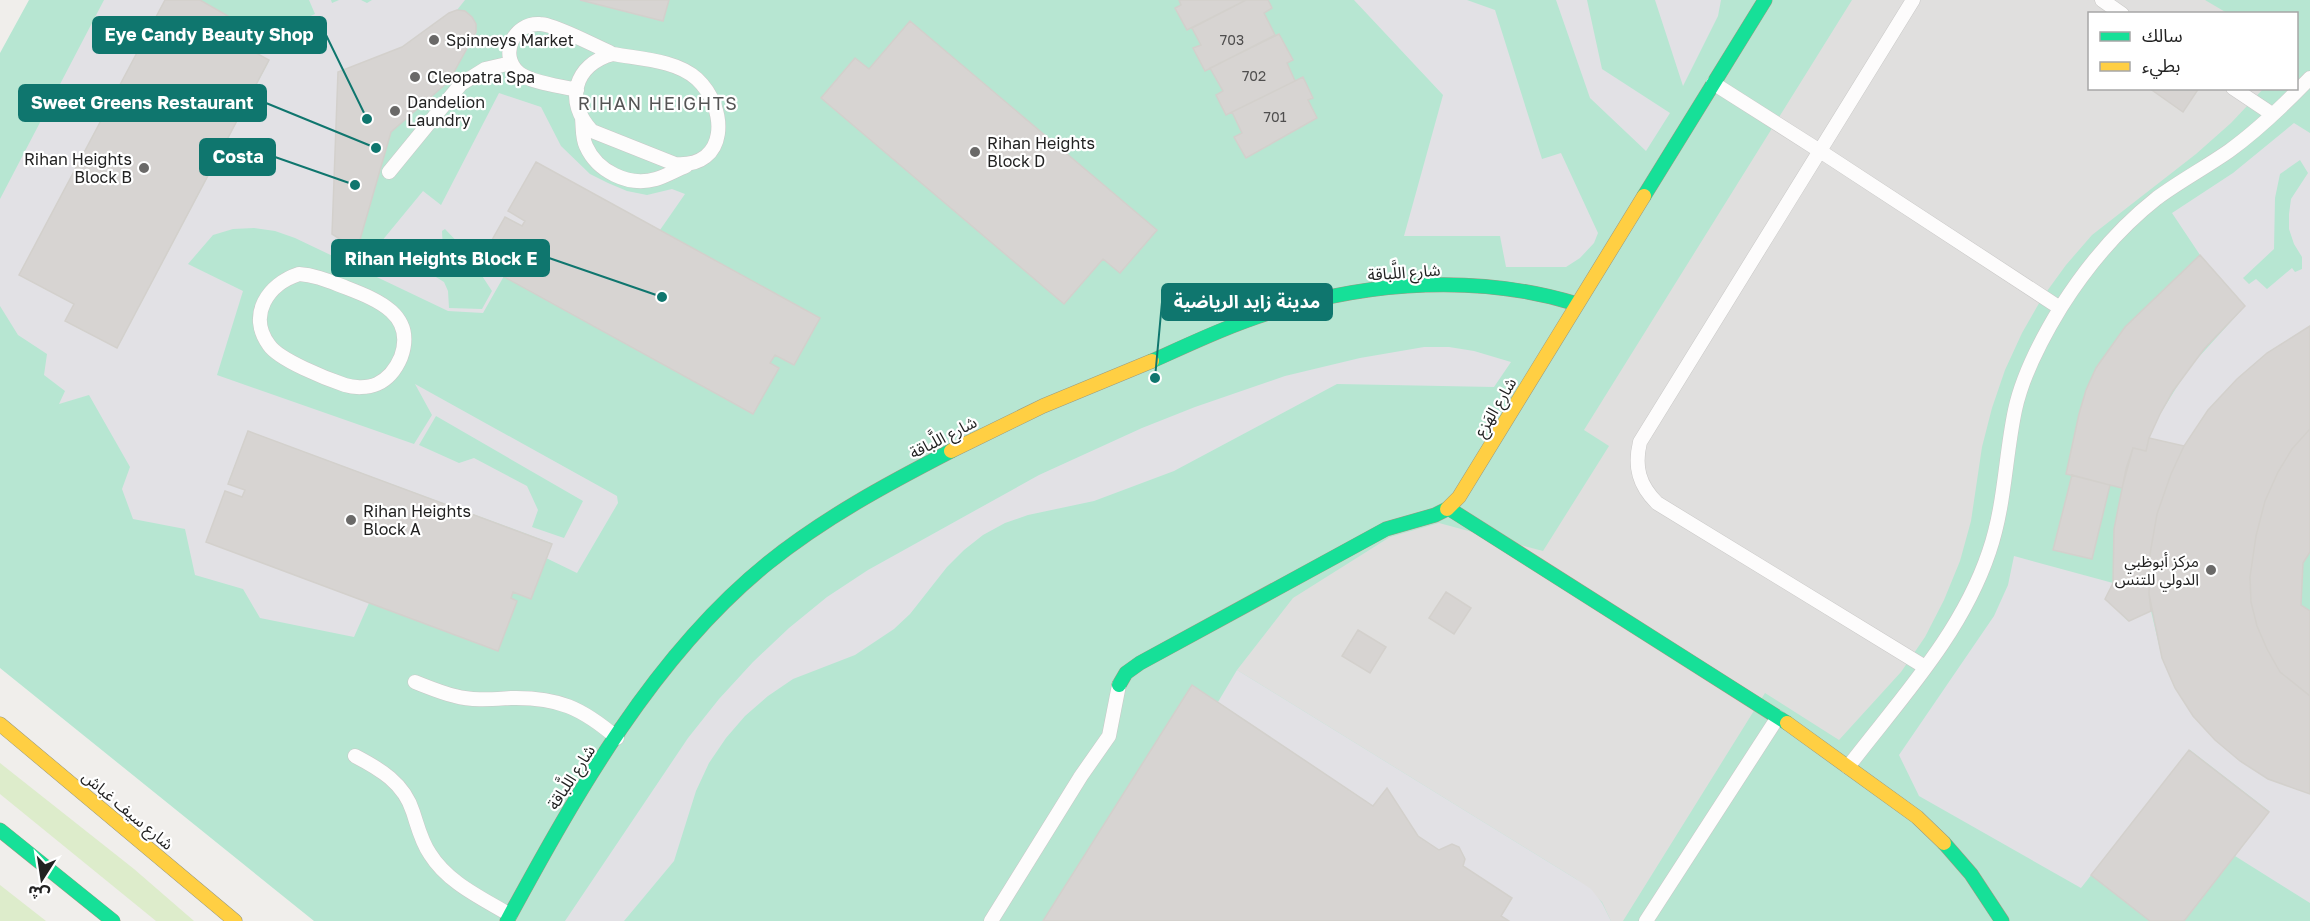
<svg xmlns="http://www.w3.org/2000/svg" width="2310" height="921" font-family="'Golos Text','Noto Sans Arabic',sans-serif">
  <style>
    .grass { fill: #ddeccb }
    .pitch { fill: #b7e6d2; fill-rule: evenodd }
    .parking { fill: #e0dfde }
    .plaza { fill: #e2e1e5; fill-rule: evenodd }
    .building { fill: #d7d4d2; stroke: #d3d0cc; stroke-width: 1.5 }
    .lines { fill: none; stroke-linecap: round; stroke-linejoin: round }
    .lane-casing { stroke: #c9c8c7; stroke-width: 15 }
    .fast-casing { stroke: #999a82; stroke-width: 15 }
    .slow-casing { stroke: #999a82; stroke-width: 15 }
    .lane { stroke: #fdfcfc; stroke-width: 14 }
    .fast { stroke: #16e098; stroke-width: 14 }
    .slow { stroke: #ffcf43; stroke-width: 14 }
    .poi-dot { fill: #6a6968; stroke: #fff; stroke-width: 2 }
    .labels { text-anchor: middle; stroke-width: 4.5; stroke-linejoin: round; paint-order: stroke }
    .number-label { font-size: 14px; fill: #4f4e4e }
    .poi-label { font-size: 16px; fill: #222; stroke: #fff; text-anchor: start }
    .street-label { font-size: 16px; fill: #222; stroke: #fff }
    .neighbourhood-label { font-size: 18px; letter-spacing: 1.5px; fill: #555; stroke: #fff }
    .leader { fill: none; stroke: #0f766e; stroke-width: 2 }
    .callout-dot { fill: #0f766e; stroke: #fff; stroke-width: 2 }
    .callout { fill: #0f766e; stroke: #0f766e; stroke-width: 2 }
    .callout-label { font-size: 18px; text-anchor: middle; font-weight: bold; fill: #fff }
  </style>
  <rect width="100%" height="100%" fill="#f0eeeb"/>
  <path class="grass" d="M0,763l134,106 60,52h-38l-156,-127z
    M0,885l46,36h-46z"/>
  <path class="pitch" d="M29,0h2281v921h-1996l-314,-253v-615zM2090,14h206v74h-206z"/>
  <path class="parking" d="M1852,0h353l22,13 -137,1v74l173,1 -32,34 -35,31 -104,81 -26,30 -24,33 -20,35 -17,37 -13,38 -10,39 -11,74 -11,40 -16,39 -19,37 -24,35 -62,68 -74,-47 -142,228h-12l-9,-19 -26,-23 -339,-209 56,-72 97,-61 49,-14 104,28 66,-105 -25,-16z"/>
  <path class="plaza" d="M104,0h61l-146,275 55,29 -9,17 52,27 152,-287 -26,-15 72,-32 -6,-14h22l1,3 7,-3h22l6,3 5,-3h93l-8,10 -8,3 -47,34 -64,26 -5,161 24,16 24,-8 42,-51 18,14 58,-112 42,14 20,39 29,28 18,9 19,8 20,4 25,-6 13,5 -25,36 -124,-68 -27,49 16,10 -3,5 -17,-9 -25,45 24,14 -21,37 -35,-2 -153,-73 -20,-7 -21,-3 -21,1 -20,6 -25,29 55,27 -26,84 197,69 18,-29 -17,-31 202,112 1,7 -41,70 -31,-15 5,-15 -303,-112 -20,52 17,7 -3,7 -35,45 162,61 -15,34 -94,-19 -17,-29 -48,-14 -10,-46 -52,-10 -11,-30 8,-22 -41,-72 -30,9 6,-13 -21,-16 3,-21 -29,-19 -18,-29v-107zM445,229l20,21 27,41 -10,18 -33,-1 -1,-17 -4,-9 -13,-8 -2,-7 2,-8 5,-6 7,-2 -1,-20zM436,416l147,85 -19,37 -32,-11 6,-17 -11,-24 -53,-28 -15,5 -40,-18z
    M1354,0h113l28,10 47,149 19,-6 37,80 -4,10 -14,15 -14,9h-60l-6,-31h-96l39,-141z
    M1556,0h31l15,69 68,44 -24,38 -56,-53z
    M1655,0h66l-3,16 -35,70z
    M2294,123l16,10v193l-43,27 -30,26 -29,31 -24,36 -35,-8 11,-24 28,-45 57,-63 -45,-51 -28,-42 61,-40zM2300,160l8,13 -17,26 -2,15v15l5,15 8,13v12l-7,3 -3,-4 -25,21 -11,-10 -7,5 -6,-6 31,-29 1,-51 5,-24z
    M1424,347h25l25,4 37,11 -17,25 -157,-3 -163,87 -80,30 -66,14 -23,8 -22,12 -19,15 -17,17 -37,47 -16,15 -39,26 -62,24 -25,17 -23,20 -19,22 -17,25 -13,28 -22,70 -50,60h-59l123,-183 31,-39 34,-37 36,-34 38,-31 41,-27 171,-95 103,-47 53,-21 90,-31 75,-18z
    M2014,556l99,27 -7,16 22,22 23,-10 11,47 13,30 40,52 25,21 28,18 42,15v109l-75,-47 34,-45 -79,-61 -109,138 -162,-92 -20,-41 95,-139 14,-31z
    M1237,670l339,209 15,10 11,14 9,18h-102l-8,-5 11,-18 -49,-32 2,-8 -6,-11 -7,-3 -13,6 -21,-14 -31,-47 -14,17 -155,-104z"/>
  <path class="building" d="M165,0h35l28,16 -11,16 52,28 -152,288 -52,-27 9,-17 -55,-29z
    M580,0h89l-6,21z
    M1179,0h67l-59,30 -12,-22 6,-3z
    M1246,0h22l4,8 -8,5 11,22 -70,36 -12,-23 8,-3 -9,-17z
    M457,10l8,1 7,6 4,7v8l-27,49 -58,51 -34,118 -25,-16 6,-162 64,-25 47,-34z
    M910,21l247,209 -37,43 -17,-14 -39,45 -243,-206 34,-40 14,11z
    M1279,34l14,26 -6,3 8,18 -69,34 -10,-20 7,-4 -13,-23z
    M1303,77l10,21 -5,2 9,18 -71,40 -12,-21 8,-4 -10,-21z
    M2149,88h50l-16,24z
    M536,162l284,156 -26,47 -19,-10 -5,8 9,5 -26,46 -274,-151 26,-46 17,9 3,-5 -17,-10z
    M2200,255l45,51 -41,43 -31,42 -13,23 -11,24 -3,13 -13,-3 -11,40 -56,-14 13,-60 7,-24 10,-22 29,-41z
    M2310,326v103l-18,20 -14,23 -13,29 -9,35 -6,41 1,25 6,24 10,23 13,23 30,24v98l-42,-15 -28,-18 -25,-21 -22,-24 -18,-28 -13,-30 -13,-64 1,-40 7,-40 14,-40 13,-28 24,-36 29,-31 30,-26z
    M2310,429v123l-7,11 -2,42 9,6v85l-30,-24 -13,-23 -10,-23 -6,-24 -1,-25 6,-41 9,-35 13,-29 14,-23z
    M248,431l304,113 -21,55 -18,-7 -2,6 6,3 -19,50 -292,-109 19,-51 17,6 3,-7 -17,-6z
    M2149,438l35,8 -13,28 -14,40 -7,40 -1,40 2,17 -22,10 -24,-22 8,-16 1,-54 12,-60 7,-21 13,3z
    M2072,475l38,10 -18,74 -39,-9z
    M1446,592l25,16 -17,26 -25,-16z
    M1358,630l28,17 -16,26 -28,-17z
    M1192,685l181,121 14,-18 31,48 21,14 13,-6 7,3 6,12 -2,7 49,32 -11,18 8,5h-466z
    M2189,750l80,62 -85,109h-34l-59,-46z"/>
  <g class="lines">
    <g class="lane-casing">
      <path id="lane" d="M1913,0l-273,442c-6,25 -1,43 17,61l268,164
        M2102,0l20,14
        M613,54c27,5 63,6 84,25 31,29 32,89 -22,85l-83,-33c-28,-29 -18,-67 21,-77z
        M1713,83l107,68 240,157
        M2233,88l39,26
        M577,90c-16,-4 -46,-7 -58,-17 -21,-18 -5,-51 21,-49 13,0 58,23 73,30
        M582,118c1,9 0,20 4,28 11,25 42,41 70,33 10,-3 20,-9 30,-13
        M389,172l72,-88 24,-15 26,-6
        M299,274c17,1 32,8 48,14 31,12 69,27 54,69 -5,12 -13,22 -24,27 -9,4 -23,4 -32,1 -18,-6 -66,-25 -76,-40 -22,-30 -1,-61 30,-71z
        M415,682c13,5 27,11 40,14 18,5 38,3 56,2 47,-1 71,10 106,40
        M355,756c25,13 49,27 58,56 5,15 8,29 17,42 18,29 52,44 80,61
        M1848,767c52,-68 113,-132 141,-215 16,-46 16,-95 26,-142 8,-37 27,-72 46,-103 26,-41 58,-79 96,-109 23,-17 49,-31 72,-47 29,-21 56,-47 81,-73
        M991,921l90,-145 28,-40 10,-51
        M1646,921l132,-204"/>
    </g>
    <g class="fast-casing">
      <path id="fast" d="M1644,196l121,-196
        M1152,361c40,-18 80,-37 123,-50 97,-30 204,-37 302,-7
        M1448,508l339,215
        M1119,685l7,-12 14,-10 246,-134 49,-14 12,-6
        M0,830l113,91
        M1944,843l27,31 31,47
        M507,921c69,-127 147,-266 261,-358 56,-45 119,-79 183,-112"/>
    </g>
    <g class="slow-casing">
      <path id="slow" d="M951,451l92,-45 109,-45
        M1447,509l12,-12 185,-301
        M1787,723l130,94 27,26
        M0,724l235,197"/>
    </g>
    <use href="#lane" class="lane"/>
    <use href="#fast" class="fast"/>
    <use href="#slow" class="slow"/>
  </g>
  <g class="poi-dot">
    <circle cx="434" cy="40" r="6"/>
    <circle cx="415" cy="77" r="6"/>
    <circle cx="395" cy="111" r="6"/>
    <circle cx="975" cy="152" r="6"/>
    <circle cx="144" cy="168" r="6"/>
    <circle cx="351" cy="520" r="6"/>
    <circle cx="2211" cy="570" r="6"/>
  </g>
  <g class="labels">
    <g class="number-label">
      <text x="1232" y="45">703</text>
      <text x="1254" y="81">702</text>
      <text x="1275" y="122">701</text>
    </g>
    <g class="poi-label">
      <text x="446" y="46">Spinneys Market</text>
      <text x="427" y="83">Cleopatra Spa</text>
      <text x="407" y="108">Dandelion<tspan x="407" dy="18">Laundry</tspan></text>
      <text x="987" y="149">Rihan Heights<tspan x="987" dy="18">Block D</tspan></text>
      <text x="132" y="165" text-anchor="end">Rihan Heights<tspan x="132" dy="18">Block B</tspan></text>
      <text x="363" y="517">Rihan Heights<tspan x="363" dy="18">Block A</tspan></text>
      <text x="2199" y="567" text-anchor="end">مركز أبوظبي<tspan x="2199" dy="18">الدولي للتنس</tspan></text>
    </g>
    <g class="street-label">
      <text transform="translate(1404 272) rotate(-4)" y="6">شارع اللَّباقة</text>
      <text transform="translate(1495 407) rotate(-59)" y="6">شارع الهَزع</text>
      <text transform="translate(943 437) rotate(-27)" y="6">شارع اللَّباقة</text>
      <text transform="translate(571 777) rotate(-57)" y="6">شارع اللَّباقة</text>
      <text transform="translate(128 810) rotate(40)" y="6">شارع سيف غباش</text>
    </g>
    <g class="neighbourhood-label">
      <text x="658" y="110">RIHAN HEIGHTS</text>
    </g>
  </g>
  <path class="leader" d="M367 119L326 35M376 148L266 103M355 185L275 157M662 297L549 258M1155 378L1162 302"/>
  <g class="callout-dot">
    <circle cx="367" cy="119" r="6"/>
    <circle cx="376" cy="148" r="6"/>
    <circle cx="355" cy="185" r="6"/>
    <circle cx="662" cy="297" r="6"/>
    <circle cx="1155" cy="378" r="6"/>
  </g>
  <g class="callout">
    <rect x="93" y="17" width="233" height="36" rx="6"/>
    <rect x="19" y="85" width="247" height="36" rx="6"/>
    <rect x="200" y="139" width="75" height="36" rx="6"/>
    <rect x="332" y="240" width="217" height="36" rx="6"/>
    <rect x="1162" y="284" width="170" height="36" rx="6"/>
  </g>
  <g class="callout-label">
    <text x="209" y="41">Eye Candy Beauty Shop</text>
    <text x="142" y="109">Sweet Greens Restaurant</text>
    <text x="238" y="163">Costa</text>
    <text x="441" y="265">Rihan Heights Block E</text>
    <text x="1247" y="308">مدينة زايد الرياضية</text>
  </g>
  <rect x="2088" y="12" width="210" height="78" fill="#ffffff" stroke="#a7a7a7" stroke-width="1.5"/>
  <rect x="2100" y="32" width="30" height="9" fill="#16e098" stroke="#a7a7a7" stroke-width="1.5"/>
  <text x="2142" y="42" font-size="18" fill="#222222">سالك</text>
  <rect x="2100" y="62" width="30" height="9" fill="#ffcf43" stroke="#a7a7a7" stroke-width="1.5"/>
  <text x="2142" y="72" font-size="18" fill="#222222">بطيء</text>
  <g transform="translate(42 879) rotate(192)" stroke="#ffffff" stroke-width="4.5" paint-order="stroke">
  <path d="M0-4.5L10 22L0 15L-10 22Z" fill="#222222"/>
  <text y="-9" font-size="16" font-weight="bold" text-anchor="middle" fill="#222222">ش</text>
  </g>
</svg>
